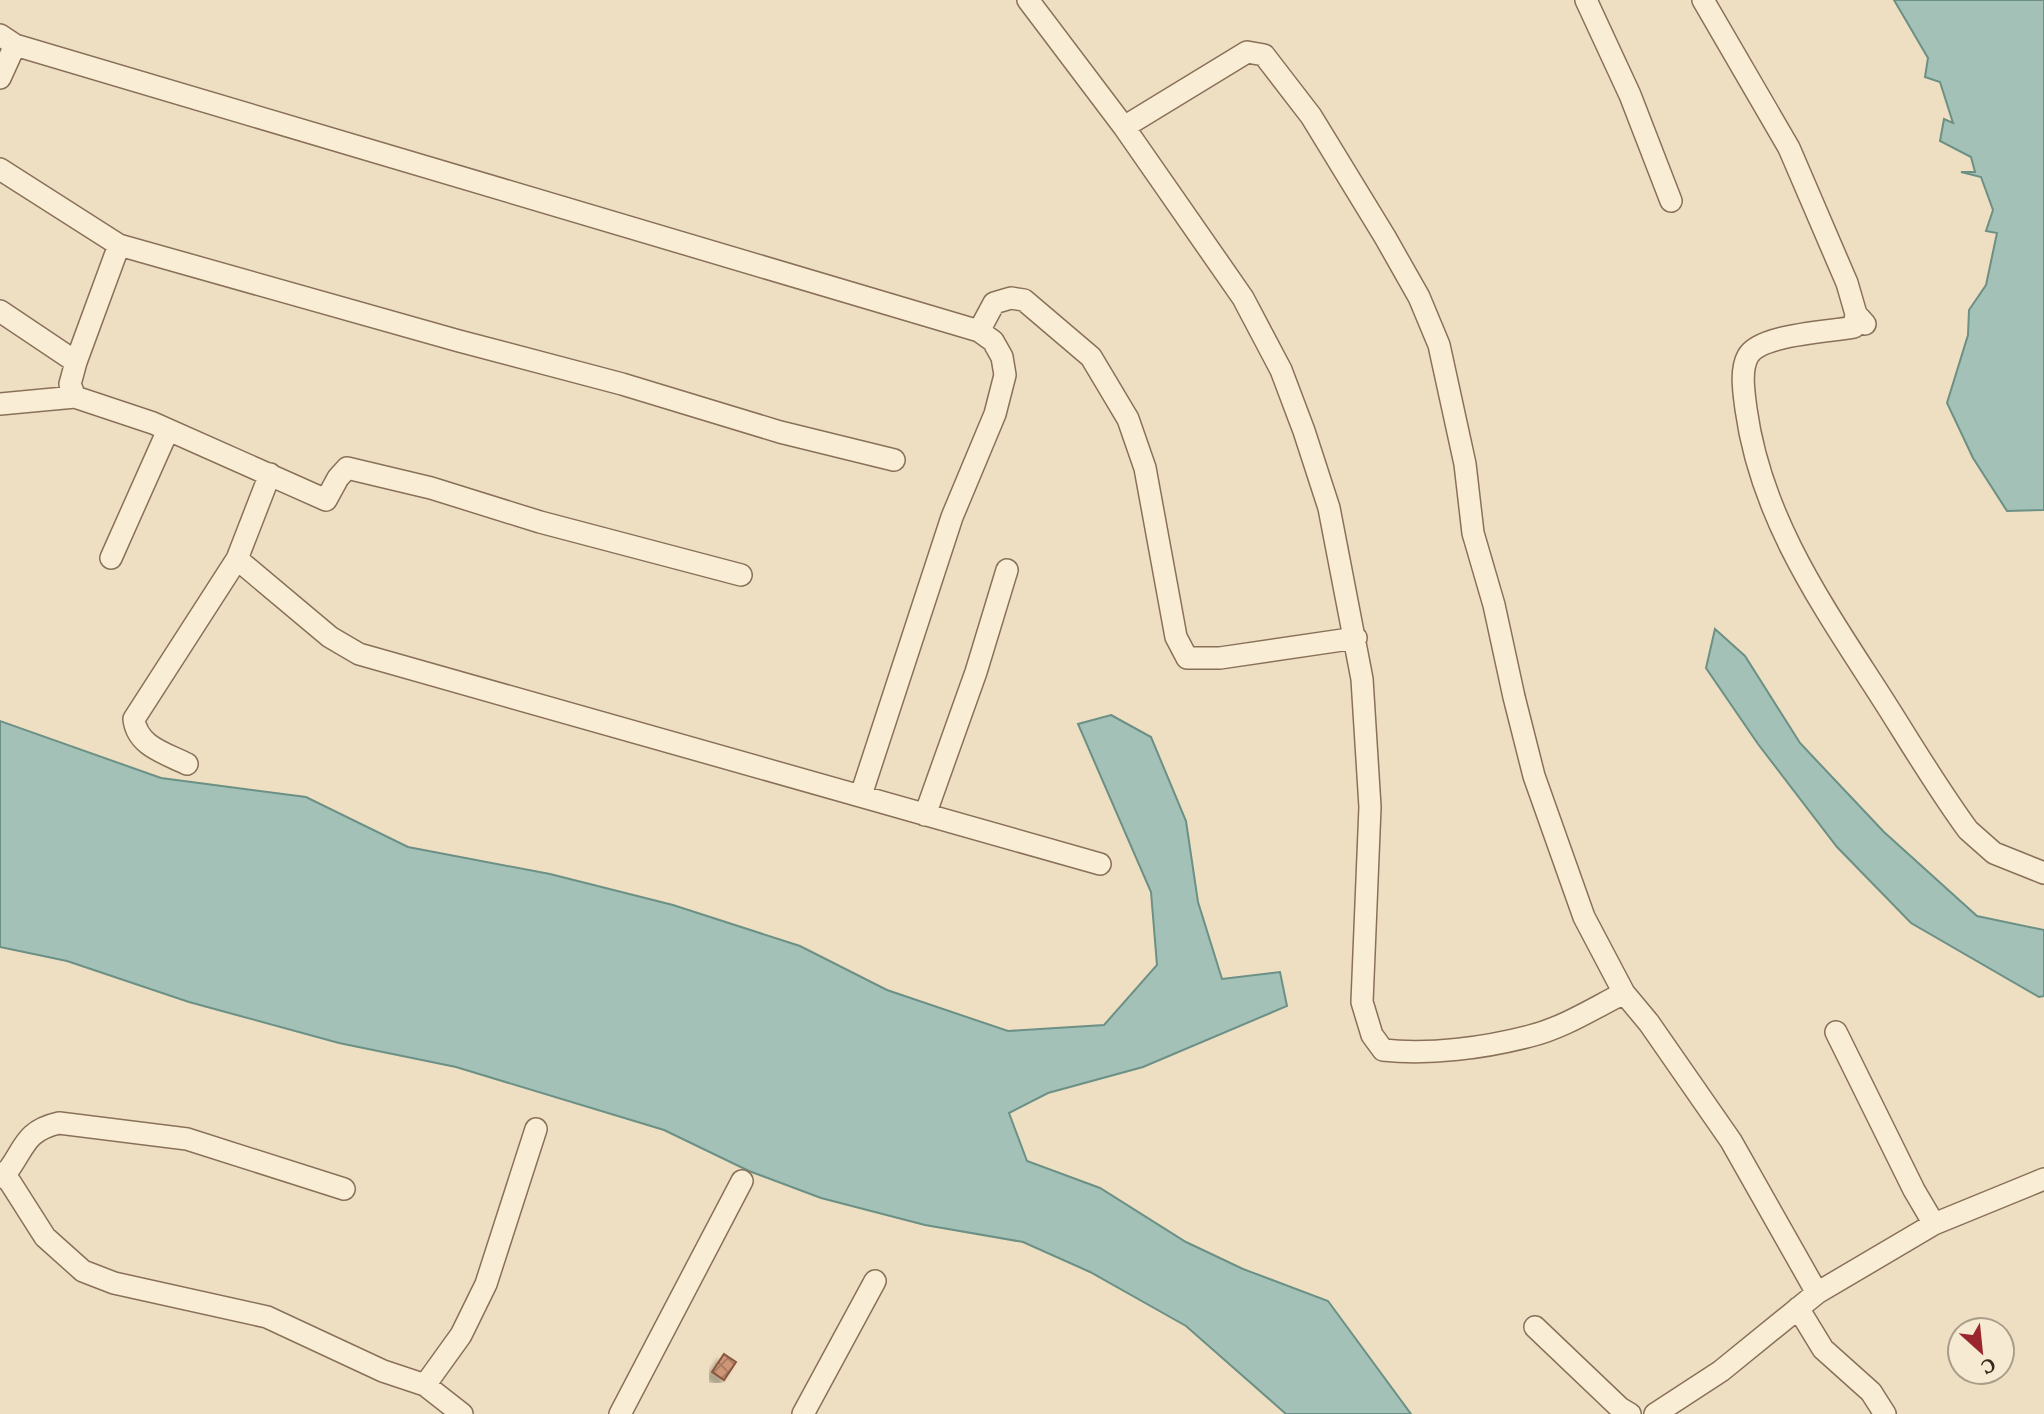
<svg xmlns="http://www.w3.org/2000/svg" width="2044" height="1414" font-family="Lora,serif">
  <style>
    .water { fill: #a4c1b7; stroke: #6b9085; stroke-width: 2 }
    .building { fill: url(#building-cross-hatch); stroke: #89573e; stroke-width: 2; filter: url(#shadow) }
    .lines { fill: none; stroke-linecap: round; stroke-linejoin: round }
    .minor-casing { stroke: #897059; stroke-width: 24 }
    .minor { stroke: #faedd5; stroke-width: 21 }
  </style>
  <defs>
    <pattern id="building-cross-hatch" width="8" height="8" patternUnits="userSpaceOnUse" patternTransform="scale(1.75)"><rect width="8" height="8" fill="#ce9677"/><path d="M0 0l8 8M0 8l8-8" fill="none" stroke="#a87a61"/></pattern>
    <filter id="shadow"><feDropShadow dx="-6" dy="6" stdDeviation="2" flood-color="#0004"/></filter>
  </defs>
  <rect width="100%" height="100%" fill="#efdfc2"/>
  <path class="water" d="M1894,0h150v510l-37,1 -34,-53 -26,-55 21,-68 1,-25 17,-25 11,-52 -11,-2 7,-21 -12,-33 -20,-5h14l-4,-15 -31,-16 4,-22 9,4 -13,-41 -15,-5 3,-19z
    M1715,629l30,27 55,87 84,89 93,84 67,14v66l-5,1 -128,-74 -74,-76 -79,-103 -52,-76z
    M1111,715l40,22 35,84 12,81 24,77 58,-7 7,34 -144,61 -95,26 -39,20 18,48 73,27 86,54 57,27 85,32 83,113h-125l-100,-88 -96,-54 -67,-30 -98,-17 -104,-27 -72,-27 -85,-41 -208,-63 -117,-24 -150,-41 -122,-41 -67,-14v-226l161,57 145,19 102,50 142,27 123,31 127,41 87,44 121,41 96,-6 53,-60 -6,-73 -73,-168z"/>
  <path class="building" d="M724,1354l12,8 -12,18 -12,-8z"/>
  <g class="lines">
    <g class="minor-casing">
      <path id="minor" d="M1028,0l96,127 119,171 38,72 23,61 25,77 33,171 8,128 -8,195 10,33 11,15c47,5 101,-2 147,-14 33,-8 64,-28 94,-43
        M1586,0l44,95 41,106
        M1703,0l86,148 58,135 9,31 9,10
        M0,35l15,10 964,286 15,-28 17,-5 13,2 67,57 37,62 17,49 31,169 11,21h33l136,-20
        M0,78l15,-33
        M1124,127l123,-75 17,3 47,61 74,121 34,60 20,48 26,119 8,69 21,72 20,92 20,79 50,141 40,76 25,30 82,118 86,152
        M0,169l119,76 340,96 163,43 158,48 114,28
        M0,311l76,51 -6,22 5,13
        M1856,314l-2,13c-24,5 -94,7 -106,29 -8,14 -4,37 -2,53 14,102 68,184 123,269 33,50 63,103 99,152l26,23 50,20
        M76,362l43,-117
        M0,404l75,-7 78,26 173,77 12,-22 9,-10 84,20 109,34 201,53
        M270,474l-33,85 93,78 29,17 741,210
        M111,558l57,-128
        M187,764c-22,-11 -50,-18 -53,-45l103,-160
        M861,795l91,-278 43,-103 10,-39 -3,-18 -9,-16 -14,-10
        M925,815l51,-143 31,-102
        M1836,1032l78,158 20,34
        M0,1173l10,9 35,55 38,34 31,12 153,34 116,54 42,14 37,29
        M4,1176c21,-26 19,-45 55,-53l128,16 157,50
        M1798,1308l25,41 48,43 14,22
        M1535,1327l85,81 10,6
        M425,1385l36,-50 25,-51 50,-155
        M620,1414l122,-233
        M803,1414l72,-133
        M1655,1414l66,-43 96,-78 117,-69 110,-45"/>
    </g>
    <use href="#minor" class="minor"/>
  </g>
  <g transform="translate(1981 1351) rotate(153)"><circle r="33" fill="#f6ead2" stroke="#aa9d8a" stroke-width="2"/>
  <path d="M0-5L12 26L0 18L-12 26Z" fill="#9a272f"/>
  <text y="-10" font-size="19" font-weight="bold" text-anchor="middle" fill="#39291d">С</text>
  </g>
</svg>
